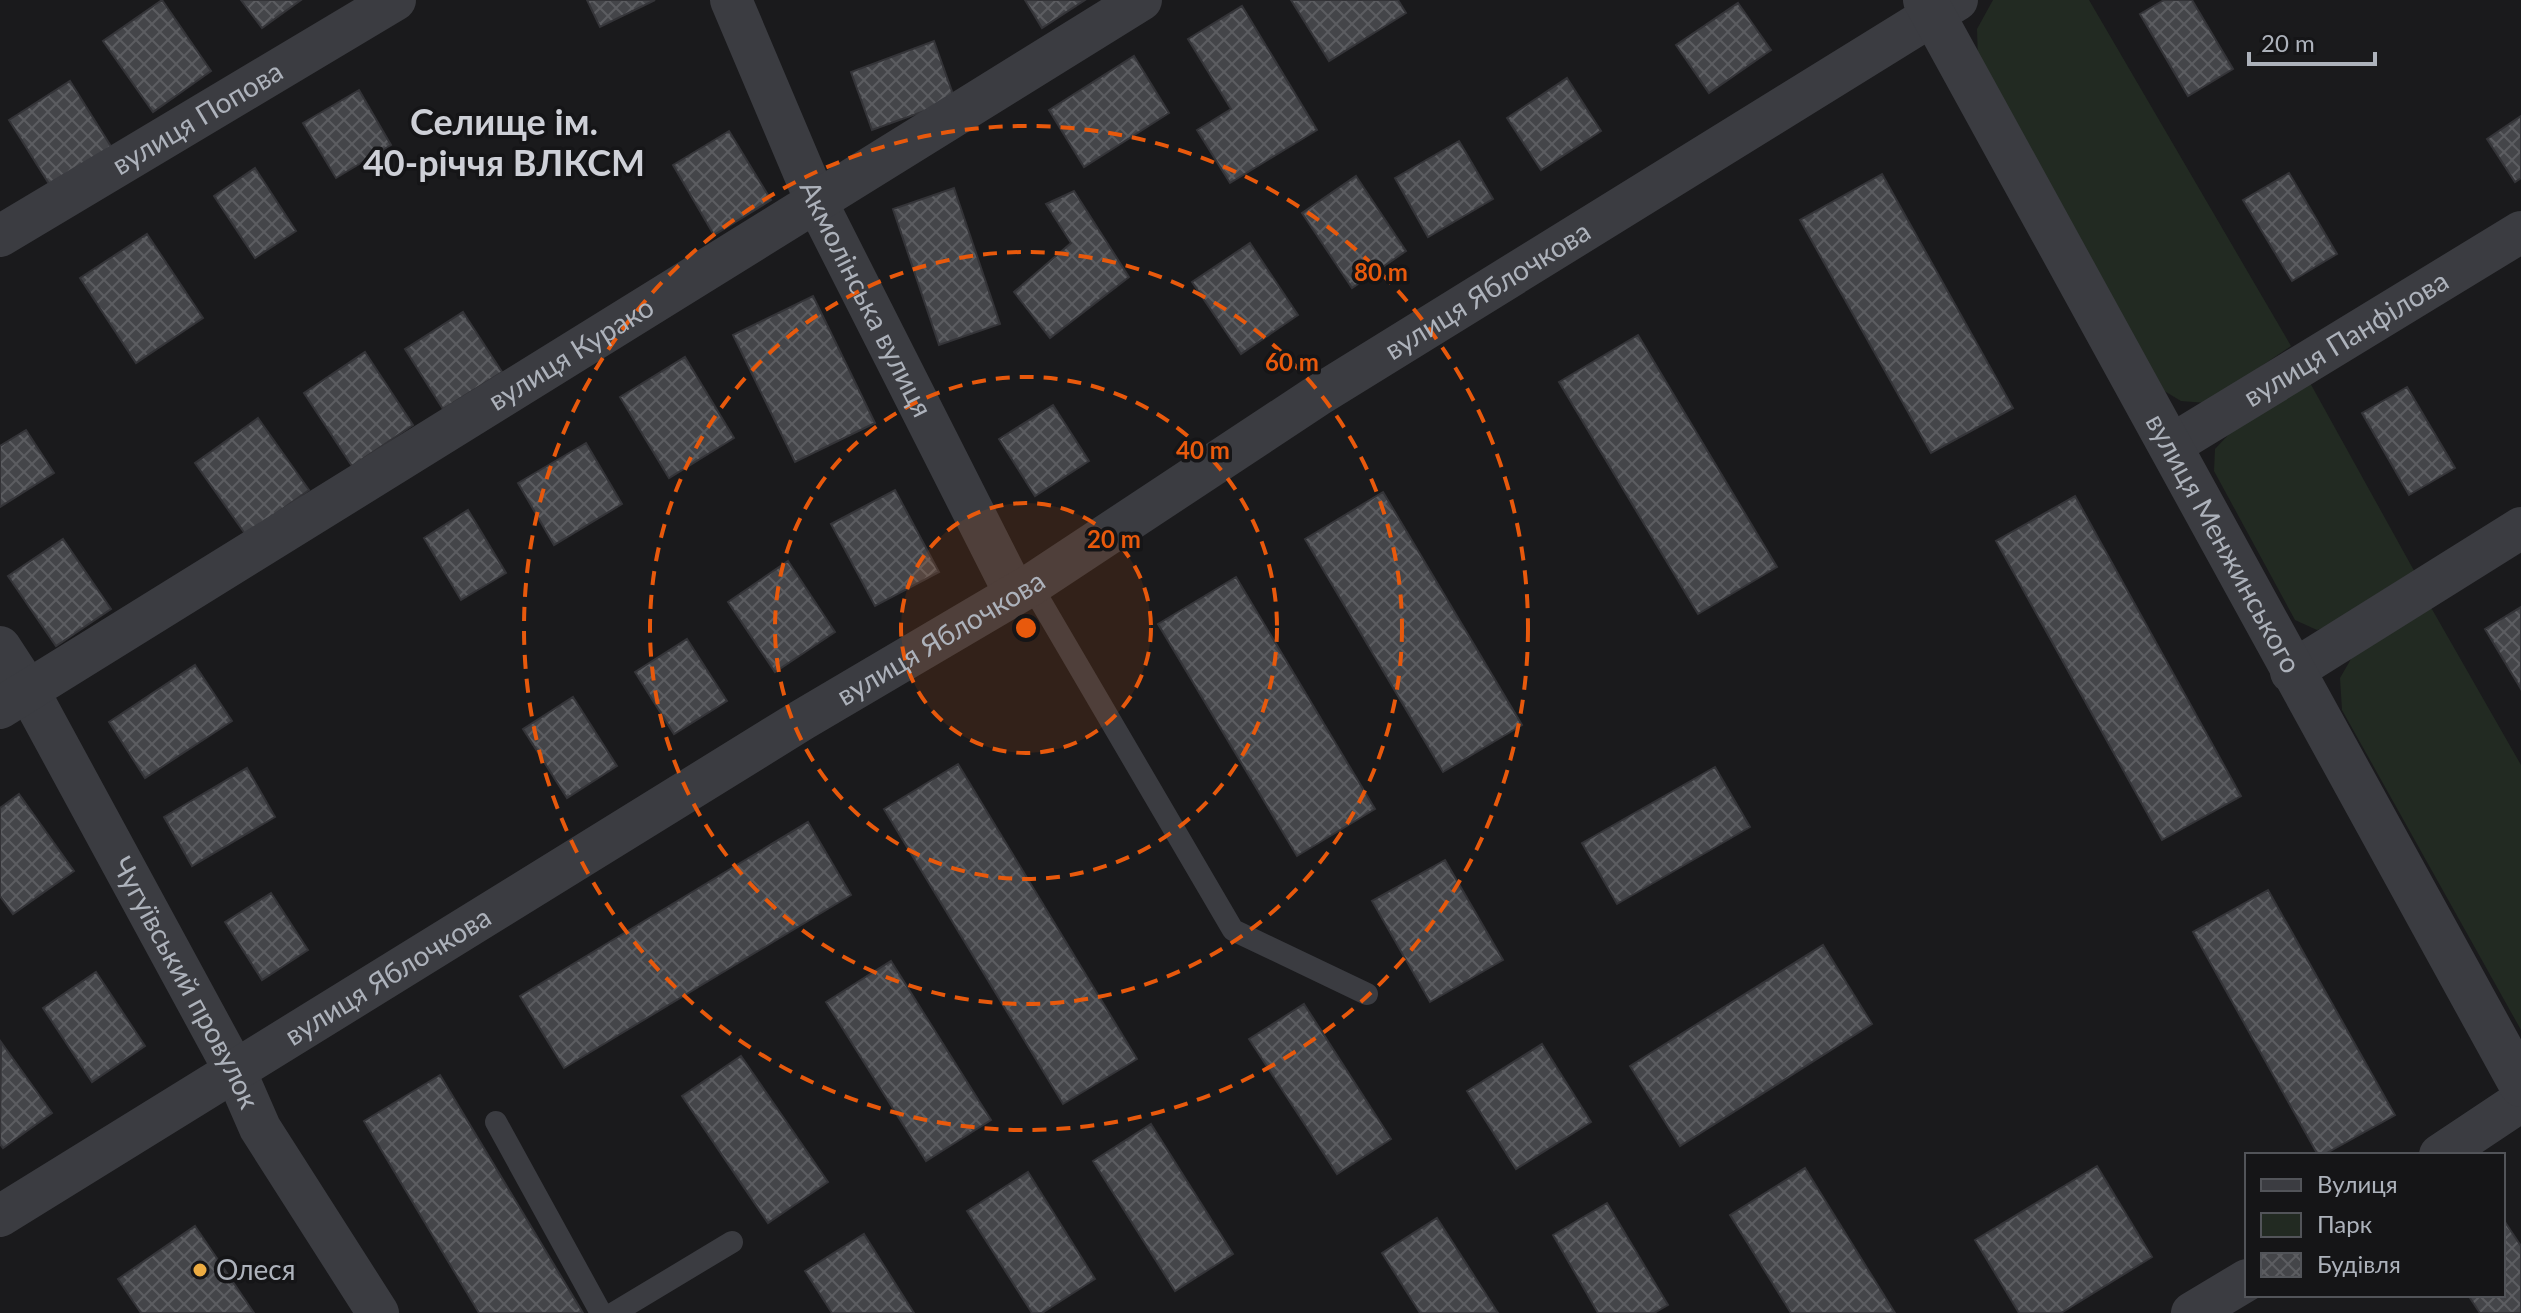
<svg xmlns="http://www.w3.org/2000/svg" width="2521" height="1313" font-family="Lato,sans-serif">
  <style>
    .green { fill: #222a22 }
    .building { fill: url(#building-cross-hatch); stroke: #343438; stroke-width: 2 }
    .lines { fill: none; stroke-linecap: round; stroke-linejoin: round }
    .service { stroke: #3b3c41; stroke-width: 22 }
    .minor { stroke: #3b3c41; stroke-width: 42 }
    .tertiary { stroke: #3b3c41; stroke-width: 44 }
    .ring { fill: none; stroke: #e8590c; stroke-width: 4; stroke-dasharray: 14 10 }
    .poi-dot { fill: #ecac42; stroke: #151517; stroke-width: 3 }
    .labels { text-anchor: middle; stroke-width: 7; stroke-linejoin: round; paint-order: stroke }
    .street-label { font-size: 28px; fill: #adb2bb; stroke: #151517 }
    .poi-label { font-size: 28px; fill: #adb2bb; stroke: #151517; text-anchor: start }
    .district-label { font-size: 36px; font-weight: bold; fill: #ced0d7; stroke: #151517 }
    .centre { fill: #e8590c; stroke: #151517; stroke-width: 4 }
    .ring-label { font-size: 24px; text-anchor: middle; font-weight: bold; fill: #e8590c; stroke: #151517; stroke-width: 7; stroke-linejoin: round; paint-order: stroke }
  </style>
  <defs>
    <pattern id="building-cross-hatch" width="8" height="8" patternUnits="userSpaceOnUse" patternTransform="scale(2)"><rect width="8" height="8" fill="#444549"/><path d="M0 0l8 8M0 8l8-8" fill="none" stroke="#5c5d61"/></pattern>
  </defs>
  <rect width="100%" height="100%" fill="#1a1a1c"/>
  <path class="green" d="M1993,0h96l202,346 -84,57 -26,-2 -20,-12 -183,-328 -1,-32z
    M2309,381l108,195 -80,47 -20,7 -22,-10 -81,-149 1,-22 15,-16z
    M2429,604l92,161v265l-179,-320 -2,-32 18,-31z"/>
  <path class="building" d="M162,0l49,71 -58,41 -50,-71z
    M241,0h60l-39,28z
    M587,0h68l-55,27z
    M1025,0h60l-43,28z
    M1291,0h107l8,13 -77,48z
    M2164,0h28l41,69 -45,27 -48,-82z
    M1738,3l33,47 -62,43 -33,-48z
    M1242,6l75,124 -87,53 -33,-53 34,-21 -43,-70z
    M934,41l21,59 -83,30 -21,-58z
    M1134,56l35,57 -85,54 -35,-57z
    M1567,78l34,53 -60,39 -34,-52z
    M70,81l42,67 -61,39 -42,-67z
    M359,90l32,55 -55,33 -33,-55z
    M2521,116v62l-6,4 -28,-43z
    M729,131l42,69 -57,35 -41,-70z
    M1459,141l34,58 -65,38 -33,-59z
    M255,168l41,63 -41,27 -41,-62z
    M2289,173l48,81 -45,27 -49,-81z
    M1882,174l131,234 -82,45 -131,-233z
    M1356,176l50,75 -54,37 -50,-75z
    M954,188l46,136 -61,21 -46,-136z
    M1074,191l55,86 -79,61 -36,-46 57,-49 -25,-39z
    M147,234l56,84 -67,45 -56,-85z
    M1250,243l48,72 -57,39 -49,-72z
    M813,296l62,127 -80,39 -62,-127z
    M463,312l39,60 -59,37 -38,-60z
    M1638,335l139,232 -79,47 -139,-232z
    M365,352l48,73 -61,41 -48,-73z
    M685,357l49,81 -65,40 -49,-81z
    M2407,387l48,81 -46,27 -47,-82z
    M1053,405l36,56 -54,35 -36,-57z
    M258,418l51,72 -63,45 -51,-72z
    M26,430l28,43 -54,34v-61z
    M586,443l36,61 -68,41 -36,-62z
    M895,490l44,82 -64,34 -44,-82z
    M1383,492l139,233 -79,47 -138,-233z
    M2075,496l166,300 -79,44 -166,-299z
    M468,510l38,63 -45,27 -37,-62z
    M63,539l48,70 -55,37 -48,-70z
    M788,561l47,71 -60,40 -47,-70z
    M1236,577l139,232 -78,47 -139,-232z
    M2521,607v82l-36,-60z
    M687,639l40,62 -53,33 -39,-62z
    M195,665l37,56 -87,57 -36,-56z
    M573,697l44,69 -50,32 -44,-69z
    M958,764l179,295 -74,45 -179,-295z
    M1715,767l35,60 -133,77 -35,-61z
    M247,768l28,49 -83,49 -28,-49z
    M19,794l55,77 -61,43 -13,-18v-88z
    M808,822l43,73 -287,173 -44,-72z
    M1445,860l58,100 -73,42 -58,-101z
    M2268,890l127,225 -72,40h-5l-125,-223z
    M271,893l37,57 -46,30 -37,-58z
    M1823,945l49,79 -192,122 -50,-80z
    M891,961l100,159 -65,41 -100,-159z
    M96,972l49,74 -53,36 -49,-74z
    M1304,1004l87,135 -54,35 -88,-135z
    M1,1042l51,71 -49,35 -3,-4z
    M1542,1044l49,78 -75,47 -49,-78z
    M741,1056l87,126 -60,41 -86,-127z
    M440,1075l143,238h-104l-115,-192z
    M1151,1124l82,130 -58,37 -82,-130z
    M2097,1166l55,91 -91,56h-42l-44,-73z
    M1805,1168l90,145h-104l-61,-98z
    M1028,1172l67,107 -53,34h-10l-65,-102z
    M1607,1203l61,102 -14,8h-56l-45,-78z
    M1437,1218l61,95h-78l-38,-60z
    M2503,1219l18,27v67h-41l-12,-18h35z
    M195,1226l59,87h-113l-23,-34z
    M864,1234l50,79h-82l-27,-42z"/>
  <g class="lines">
    <path class="service" d="M1031,585l202,345 134,64
      M496,1122l105,191
      M614,1313l118,-71"/>
    <g class="minor">
      <path id="s1" d="M731,0l85,201 198,391"/>
      <path id="s2" d="M0,236l395,-236"/>
      <path id="s3" d="M2170,446l351,-214"/>
      <path id="s4" d="M0,647l28,43 208,383 24,55 118,185"/>
      <path d="M2291,672l230,-144"/>
      <path id="s5" d="M0,708l1141,-708"/>
      <path d="M2440,1155l81,-54"/>
      <path id="s6" d="M0,1216l802,-496 229,-135 286,-189 640,-396"/>
      <path d="M2192,1313l55,-33"/>
    </g>
    <path class="tertiary" id="s7" d="M1925,0l596,1085"/>
  </g>
  <circle cx="1026" cy="628" r="125" fill="#e8590c" fill-opacity=".12"/>
  <g class="ring">
    <circle cx="1026" cy="628" r="125"/>
    <circle cx="1026" cy="628" r="251"/>
    <circle cx="1026" cy="628" r="376"/>
    <circle cx="1026" cy="628" r="502"/>
  </g>
  <circle class="poi-dot" cx="200" cy="1270" r="8"/>
  <g class="labels">
    <g class="street-label">
      <text dy="10" stroke="none"><textPath href="#s2" startOffset="230">вулиця Попова</textPath></text>
      <text dy="10" stroke="none"><textPath href="#s6" startOffset="1752">вулиця Яблочкова</textPath></text>
      <text dy="10" stroke="none"><textPath href="#s1" startOffset="328">Акмолінська вулиця</textPath></text>
      <text dy="10" stroke="none"><textPath href="#s3" startOffset="206">вулиця Панфілова</textPath></text>
      <text dy="10" stroke="none"><textPath href="#s5" startOffset="672">вулиця Курако</textPath></text>
      <text dy="10" stroke="none"><textPath href="#s7" startOffset="620">вулиця Менжинського</textPath></text>
      <text dy="10" stroke="none"><textPath href="#s6" startOffset="1104">вулиця Яблочкова</textPath></text>
      <text dy="10" stroke="none"><textPath href="#s6" startOffset="456">вулиця Яблочкова</textPath></text>
      <text dy="10" stroke="none"><textPath href="#s4" startOffset="384">Чугуївський провулок</textPath></text>
    </g>
    <g class="poi-label">
      <text x="216" y="1280">Олеся</text>
    </g>
    <g class="district-label">
      <text x="504" y="135">Селище ім.<tspan x="504" dy="41">40-річчя ВЛКСМ</tspan></text>
    </g>
  </g>
  <circle cx="1026" cy="628" r="12" class="centre"/>
  <g class="ring-label">
    <text x="1381" y="281">80 m</text>
    <text x="1292" y="371">60 m</text>
    <text x="1203" y="459">40 m</text>
    <text x="1114" y="548">20 m</text>
  </g>
  <rect x="2245" y="1153" width="260" height="144" fill="#151517" stroke="#525459" stroke-width="2"/>
  <rect x="2261" y="1179" width="40" height="12" fill="#3b3c41" stroke="#525459" stroke-width="2"/>
  <text x="2317" y="1193" font-size="24" fill="#adb2bb">Вулиця</text>
  <rect x="2261" y="1213" width="40" height="24" fill="#222a22" stroke="#525459" stroke-width="2"/>
  <text x="2317" y="1233" font-size="24" fill="#adb2bb">Парк</text>
  <rect x="2261" y="1253" width="40" height="24" fill="url(#building-cross-hatch)" stroke="#525459" stroke-width="2"/>
  <text x="2317" y="1273" font-size="24" fill="#adb2bb">Будівля</text>
  <path d="M2249 52v12h126v-12" fill="none" stroke="#adb2bb" stroke-width="4"/>
  <text x="2261" y="52" font-size="24" fill="#adb2bb" stroke="#151517" stroke-width="6" paint-order="stroke">20 m</text>
</svg>
